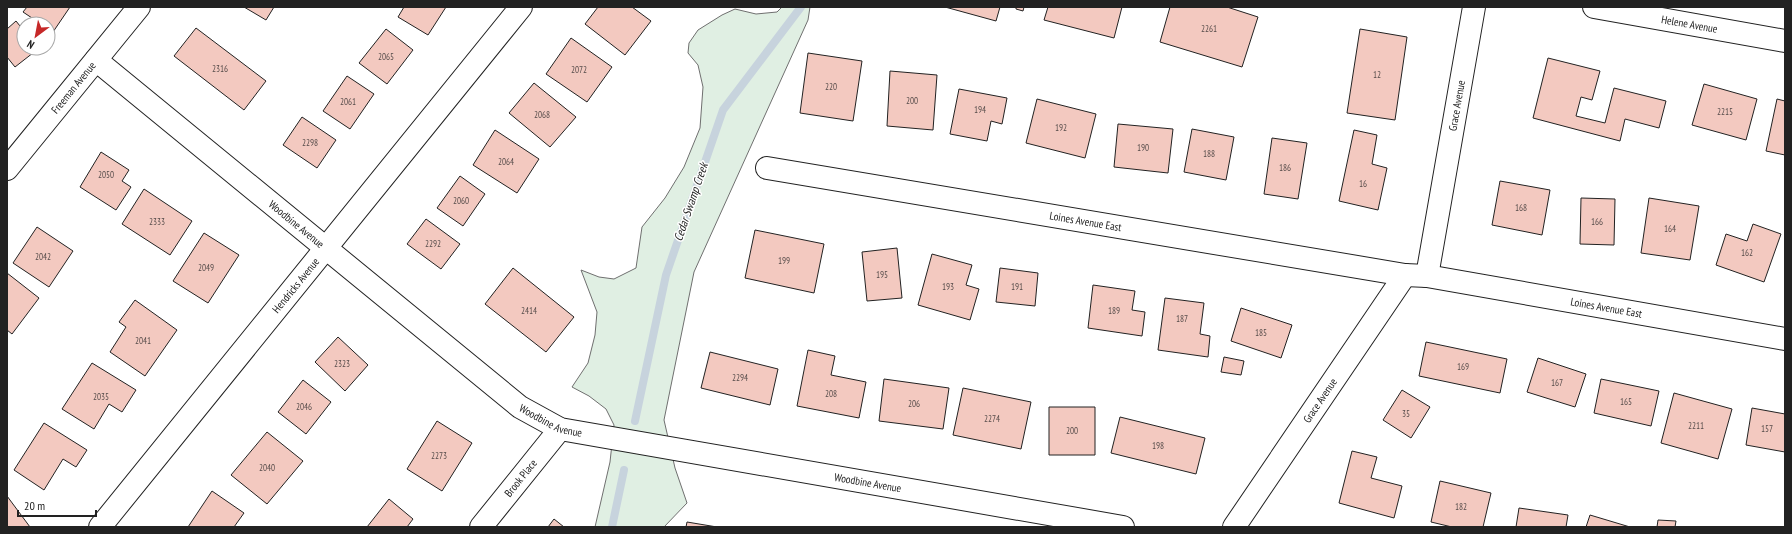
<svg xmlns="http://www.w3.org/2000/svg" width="1792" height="534" font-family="'PT Sans Narrow',sans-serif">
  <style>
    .green { fill: #e0efe3; stroke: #6f6f6f }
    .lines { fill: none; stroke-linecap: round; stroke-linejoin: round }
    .stream { stroke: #c7d3dd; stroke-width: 8 }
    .building { fill: #f3c9c0; stroke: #222 }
    .minor-casing { stroke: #222; stroke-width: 24 }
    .minor { stroke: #fff; stroke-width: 22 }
    .labels { text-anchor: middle; stroke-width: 3; stroke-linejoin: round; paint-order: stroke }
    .number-label { font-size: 9px; fill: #564c4a }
    .street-label { font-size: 11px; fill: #222; stroke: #fff }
    .water-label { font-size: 12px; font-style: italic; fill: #222; stroke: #fff }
  </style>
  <rect width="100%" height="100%" fill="#fff"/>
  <path class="green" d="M782,7h28l-2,13 -114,252 -30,148 11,48 12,35 -23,24h-69l15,-65 4,-37 -8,-16 -17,-13 -17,-9 16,-24 7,-28 2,-23 -16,-42 18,7 15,2 22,-11 6,-41 23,-29 19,-31 16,-39 3,-41 -5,-22 -10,-12 1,-10 9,-13 24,-15 13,-6 21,5 21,-2z"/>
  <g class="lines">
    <path class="stream" d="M635,421l31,-146 57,-165 78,-103
      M612,527l12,-57"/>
  </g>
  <path class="building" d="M27,7h43l-17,25 -5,-3v-5h-7l-18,-12z
    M244,7h30l-8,13z
    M404,7h42l-18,28 -30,-18z
    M598,7h34l19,14 -26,34 -40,-31z
    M945,7h55l-4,14z
    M1016,7h8l-1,4 -7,-2z
    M1048,7h74l-8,31 -70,-18z
    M1170,7h57l31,10 -16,50 -82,-25z
    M16,21l8,10v17l14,1 -23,18 -8,-10v-28z
    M196,28l70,53 -22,29 -70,-54z
    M386,29l27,21 -26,34 -28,-21z
    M1360,29l47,8 -12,83 -48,-7z
    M571,38l41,29 -25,35 -41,-28z
    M808,53l54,8 -9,60 -53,-8z
    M1548,58l52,13 -8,29 -11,-3 -5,19 29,7 9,-35 52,13 -7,27 -34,-9 -5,22 -87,-23z
    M890,71l47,4 -4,55 -46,-4z
    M347,76l27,18 -24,35 -27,-18z
    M534,83l42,34 -26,30 -41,-34z
    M1704,84l53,15 -11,41 -54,-15z
    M959,89l48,9 -5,26 -11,-3 -4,20 -37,-7z
    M1037,99l59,15 -11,44 -59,-15z
    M1777,99l8,2v54l-19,-4z
    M302,117l34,23 -19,28 -34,-23z
    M1118,124l55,5 -5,44 -54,-6z
    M1192,129l42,8 -8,43 -42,-8z
    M495,130l44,29 -22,34 -44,-28z
    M1354,130l23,5 -5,29 15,4 -9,42 -39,-9z
    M1272,138l35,5 -9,56 -34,-5z
    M101,152l28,18 -7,11 9,6 -15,23 -36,-23z
    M460,176l25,18 -22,32 -26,-18z
    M1500,181l50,9 -8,45 -50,-10z
    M144,189l48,32 -22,34 -48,-31z
    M1581,198l34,1 -1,46 -34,-1z
    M1649,198l50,8 -9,54 -49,-7z
    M426,219l34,25 -19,25 -34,-25z
    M1753,224l28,10 -17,48 -48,-17 10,-31 21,7z
    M37,227l36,24 -24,36 -36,-24z
    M755,230l69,14 -10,49 -69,-15z
    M204,233l35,22 -31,48 -35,-22z
    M897,248l5,50 -35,3 -5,-49z
    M932,254l40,11 -6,20 13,4 -9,31 -52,-15z
    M513,268l61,49 -28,35 -61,-48z
    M1000,268l38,5 -3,33 -39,-4z
    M7,273l32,25 -27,36 -5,-4z
    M1093,285l42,6 -3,19 13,2 -3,24 -54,-8z
    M1165,298l39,5 -4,31 10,2 -2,21 -50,-7z
    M135,300l42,30 -32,46 -35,-24 16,-25 -7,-5z
    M1241,308l51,17 -11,33 -50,-17z
    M338,337l30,28 -23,26 -30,-29z
    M1426,342l81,17 -7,34 -81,-17z
    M808,350l27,6 -4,19 35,7 -7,36 -62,-12z
    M710,352l68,17 -8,36 -69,-17z
    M1224,357l20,4 -3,14 -20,-3z
    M1538,358l48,16 -11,33 -48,-15z
    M92,363l44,27 -14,22 -13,-8 -15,25 -32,-20z
    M884,379l65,9 -6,41 -64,-8z
    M1601,379l58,12 -8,35 -57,-13z
    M303,380l28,22 -25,32 -28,-22z
    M963,388l68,14 -10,47 -68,-14z
    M1402,390l28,17 -19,31 -28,-18z
    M1674,393l58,16 -14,50 -57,-16z
    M1049,407h46v48h-46z
    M1752,408l33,6v38l-39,-7z
    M1120,417l85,21 -9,36 -85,-21z
    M437,421l35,22 -30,48 -35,-22z
    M44,423l43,27 -11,17 -13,-8 -19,31 -30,-20z
    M267,432l36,29 -36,43 -36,-29z
    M1352,451l25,6 -6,21 31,8 -8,32 -55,-15z
    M1440,481l51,12 -8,34h-31l-21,-5z
    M212,491l32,22 -10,14h-46z
    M7,496l23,31h-23z
    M389,499l24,20 -6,8h-40z
    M1519,508l49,7 -2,12h-50z
    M1590,515l40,12h-44z
    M554,519l10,8h-16z
    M1658,520l18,1 -1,6h-18z
    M687,522l30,5h-31z"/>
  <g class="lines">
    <g class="minor-casing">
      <g id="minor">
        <path id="s1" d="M1594,7l191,34"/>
        <path id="s2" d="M96,60l424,347 40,22 563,98"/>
        <path id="s3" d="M767,168l638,107 22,1 358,63"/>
        <path id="s4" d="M7,169l132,-162"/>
        <path id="s5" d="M1427,276l47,-269"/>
        <path id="s6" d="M100,527l421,-520"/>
        <path id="s7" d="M481,527l79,-98"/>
        <path id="s8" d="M1234,527l171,-252"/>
      </g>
    </g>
    <use href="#minor" class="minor"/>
  </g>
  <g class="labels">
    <g class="number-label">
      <text x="1209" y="32">2261</text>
      <text x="386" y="60">2065</text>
      <text x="220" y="72">2316</text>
      <text x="579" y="73">2072</text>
      <text x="1377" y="78">12</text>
      <text x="831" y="90">220</text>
      <text x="912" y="104">200</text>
      <text x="348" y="105">2061</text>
      <text x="980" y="113">194</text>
      <text x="1725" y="115">2215</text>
      <text x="542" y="118">2068</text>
      <text x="1061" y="131">192</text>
      <text x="310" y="146">2298</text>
      <text x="1143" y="151">190</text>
      <text x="1209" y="157">188</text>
      <text x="506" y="165">2064</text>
      <text x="1285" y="171">186</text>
      <text x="106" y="178">2050</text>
      <text x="1363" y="187">16</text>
      <text x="461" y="204">2060</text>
      <text x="1521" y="211">168</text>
      <text x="157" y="225">2333</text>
      <text x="1597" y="225">166</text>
      <text x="1670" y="232">164</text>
      <text x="433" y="247">2292</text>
      <text x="1747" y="256">162</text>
      <text x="43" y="260">2042</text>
      <text x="784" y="264">199</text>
      <text x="206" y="271">2049</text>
      <text x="882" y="278">195</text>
      <text x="948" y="290">193</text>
      <text x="1017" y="290">191</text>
      <text x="529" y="314">2414</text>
      <text x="1114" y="314">189</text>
      <text x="1182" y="322">187</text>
      <text x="1261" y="336">185</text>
      <text x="143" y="344">2041</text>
      <text x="342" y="367">2323</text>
      <text x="1463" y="370">169</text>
      <text x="740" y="381">2294</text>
      <text x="1557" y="386">167</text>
      <text x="831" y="397">208</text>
      <text x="101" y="400">2035</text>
      <text x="1626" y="405">165</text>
      <text x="914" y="407">206</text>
      <text x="304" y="410">2046</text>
      <text x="1406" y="417">35</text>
      <text x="992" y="422">2274</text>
      <text x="1696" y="429">2211</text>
      <text x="1767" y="432">157</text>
      <text x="1072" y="434">200</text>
      <text x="1158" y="449">198</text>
      <text x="439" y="459">2273</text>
      <text x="267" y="471">2040</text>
      <text x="1461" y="510">182</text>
    </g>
    <g class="street-label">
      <text dy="4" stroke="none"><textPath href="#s1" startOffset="97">Helene Avenue</textPath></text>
      <text dy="4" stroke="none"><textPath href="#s4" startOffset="105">Freeman Avenue</textPath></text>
      <text dy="4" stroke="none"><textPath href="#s5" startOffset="173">Grace Avenue</textPath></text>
      <text dy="4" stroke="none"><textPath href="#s3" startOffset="323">Loines Avenue East</textPath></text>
      <text dy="4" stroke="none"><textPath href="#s2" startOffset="259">Woodbine Avenue</textPath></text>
      <text dy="4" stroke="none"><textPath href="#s6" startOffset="311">Hendricks Avenue</textPath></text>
      <text dy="4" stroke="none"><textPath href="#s3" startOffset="851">Loines Avenue East</textPath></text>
      <text dy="4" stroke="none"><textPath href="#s8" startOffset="153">Grace Avenue</textPath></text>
      <text dy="4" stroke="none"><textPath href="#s2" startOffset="582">Woodbine Avenue</textPath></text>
      <text dy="4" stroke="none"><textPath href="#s7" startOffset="63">Brook Place</textPath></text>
      <text dy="4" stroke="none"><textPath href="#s2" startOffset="906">Woodbine Avenue</textPath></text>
    </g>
    <g class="water-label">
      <text transform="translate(691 202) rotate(-71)" y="4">Cedar Swamp Creek</text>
    </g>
  </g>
  <rect width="1792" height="534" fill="none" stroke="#222222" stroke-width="16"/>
  <g transform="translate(36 36) rotate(212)"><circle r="19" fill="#ffffff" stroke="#a7a7a7"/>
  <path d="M0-3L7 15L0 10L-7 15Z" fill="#c62828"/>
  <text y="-6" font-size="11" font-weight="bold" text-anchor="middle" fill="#222222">N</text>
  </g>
  <path d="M18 510v6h78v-6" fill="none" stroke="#222222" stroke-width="2"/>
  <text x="24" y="510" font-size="12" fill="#222222" stroke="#ffffff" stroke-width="3" paint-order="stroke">20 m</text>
</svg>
